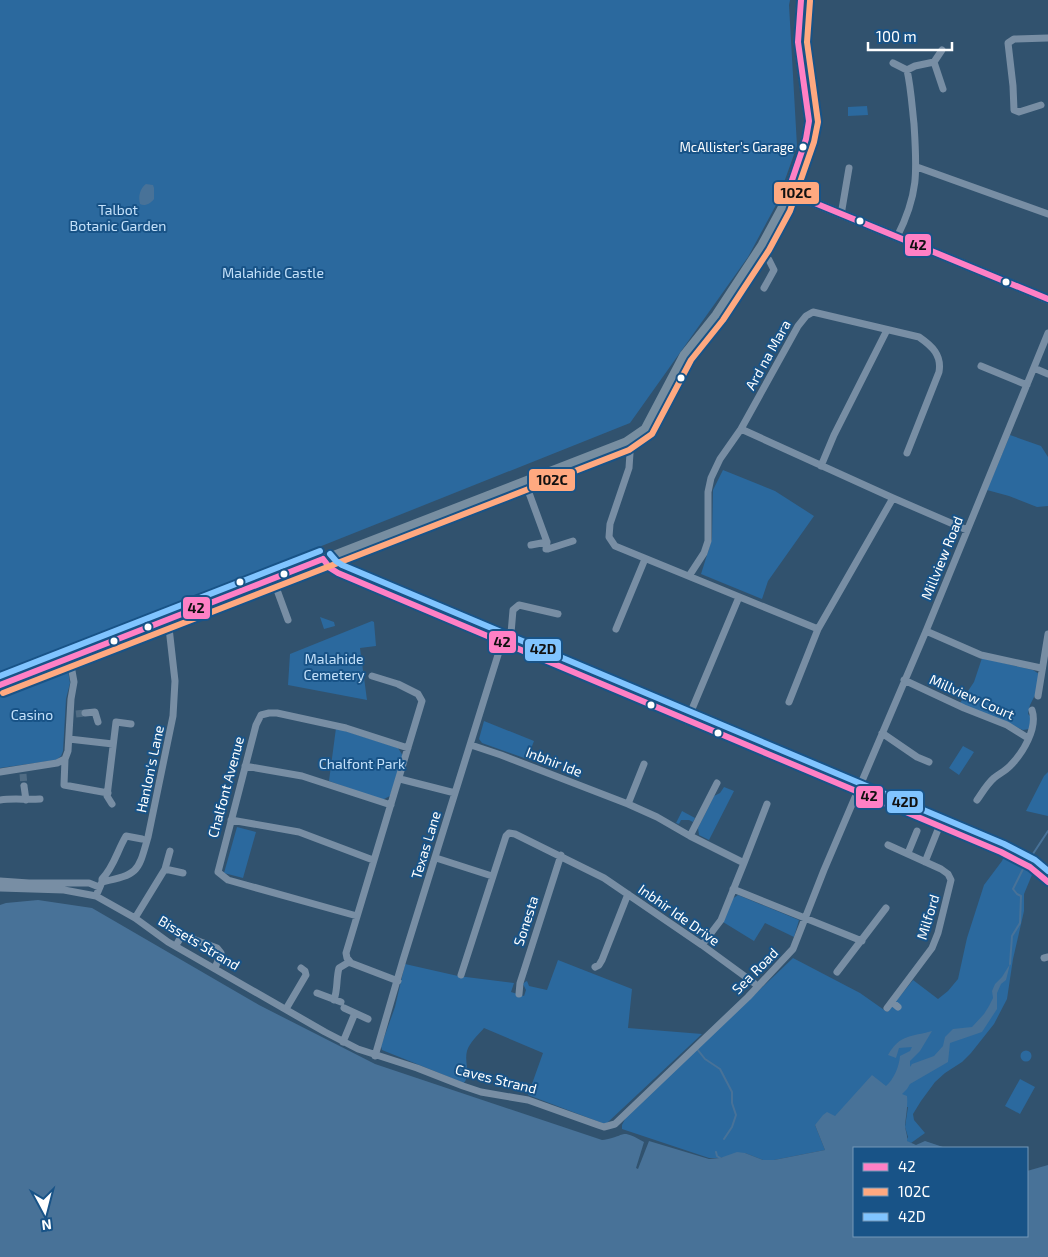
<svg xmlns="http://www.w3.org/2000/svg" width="1048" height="1257" font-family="'Exo 2',sans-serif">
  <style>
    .green { fill: #2b699e }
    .water { fill: #487298 }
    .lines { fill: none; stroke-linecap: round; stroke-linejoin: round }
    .stream { stroke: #487298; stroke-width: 2 }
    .minor-tunnel { stroke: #506c84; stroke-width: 7; stroke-dasharray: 7 3.5; stroke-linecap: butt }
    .minor { stroke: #788ea4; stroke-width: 7 }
    .major { stroke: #778ea1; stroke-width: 9 }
    .bus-1-casing { stroke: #185387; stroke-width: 10 }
    .bus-2-casing { stroke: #185387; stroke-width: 10 }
    .bus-3-casing { stroke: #185387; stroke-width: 10 }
    .bus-1 { stroke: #ff80c5; stroke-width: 6 }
    .bus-2 { stroke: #ffa980; stroke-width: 6 }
    .bus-3 { stroke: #80c4ff; stroke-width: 6 }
    .bus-dot { fill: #fff; stroke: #185387; stroke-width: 2 }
    .labels { text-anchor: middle; stroke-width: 4; stroke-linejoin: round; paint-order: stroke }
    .bus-label { font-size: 13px; fill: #fff; stroke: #185387; text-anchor: end }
    .park-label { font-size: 14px; fill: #c4e1fa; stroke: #185387 }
    .street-label { font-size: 14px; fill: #fff; stroke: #185387 }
    .line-badge { stroke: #185387; stroke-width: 2 }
    .pale-badge-label { font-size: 14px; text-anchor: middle; font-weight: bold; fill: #111 }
  </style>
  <rect width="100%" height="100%" fill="#31526e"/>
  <path class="green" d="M0,0h790l-1,5 8,141 -21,59 -28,52 -118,166 -321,128 -92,42 -158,64v-2l-59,26z
    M867,106l1,9 -20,1v-9z
    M1010,435l31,11 7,11v49l-11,1 -28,-11 -22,-6z
    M723,470l52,21 39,25 -46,65 -6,18 -61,-25 11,-35 1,-49z
    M320,617l14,5 1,4 -11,3z
    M372,621l2,1 2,24 -16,2 7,52 -79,-15 2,-31z
    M982,658l51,12 6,4 -3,19 -6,12 -2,9 3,3 -2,12 -6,1 -63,-27 14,-21z
    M65,669l3,2 2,12 -4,16 -3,52 -2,5 -5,4 -56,8v-78l43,-16z
    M484,721l50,20 -7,18 -45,-16 -3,-4z
    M336,728l62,20 5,8 -13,40 -8,4 -53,-19z
    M963,746l11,6 -15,23 -10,-7z
    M1048,772v44l-22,-5 18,-35z
    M724,787l10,4 -25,49 -10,-5 -1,-7 16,-32 6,-3z
    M682,811l13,7 -2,4 -4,-2h-8l-2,4 -3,-1z
    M237,827l19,5 -13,46 -19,-5z
    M1005,854l29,16 -10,24v17l-11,48 -6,40 -13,25 -23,29 -9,9 -17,11 -10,9 -14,19 -8,13 1,6 11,13 -14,10 -5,-2 2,-4 -3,-10 3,-20 -73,9 -20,9 10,25 -51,10h-11l-18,-7 -25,5h-11l-87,-29v-4l4,-8 167,-159 67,35 27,19 26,-32 25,19 10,-8 10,-12 9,-41 17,-53 18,-24z
    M738,895l61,25 -5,17 -29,-14 -11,18 -31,-19 9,-23z
    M558,960l74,29 -4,39 74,6 -95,89h-5l-74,-28 15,-42 -59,-25c-5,6 -15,15 -17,23 -3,11 4,23 -3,32l-82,-33 -1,-4 14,-39 10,-43 53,12 56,7 -3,9 13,4 2,-6 -3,-6 2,-2 2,-1 2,5 18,4z
    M1020.5 1056a5.5 5.5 0 1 1 11 0a5.5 5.5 0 1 1-11 0Z
    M1020,1079l15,8 -15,27 -15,-8z"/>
  <path class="water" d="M146,184l7,1 1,3v11c-3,4 -9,8 -14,5 -2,-7 0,-16 6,-20z
    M38,900l54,8 167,97 116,59 227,76c25,-3 16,-13 42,2l-8,26 2,1 11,-28 60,18 11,-1 17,-6 8,1 18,7h11l51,-10 -10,-25 8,-10 4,-3 8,4 37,-41 14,11c8,-7 13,-19 14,-30l10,-5 2,-4 -13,1 -3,10 -8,-3c12,-21 23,-18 44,-24l-12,20 -10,10v6l2,-3 22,-8 9,-10 2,-9 8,-8 19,-2 12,-13 5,-8 4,-8 -1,-7 3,-7 7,-7 8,-13 -4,16 -5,4 -4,9v16l-15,23 -32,11 -2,19 -38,22 -3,5 -5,5 5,2c1,10 -1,19 -2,29 0,6 3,10 2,16l9,4 9,-4 21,7h-92v88h173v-65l21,-6v92h-1048v-352l6,-2z"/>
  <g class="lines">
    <path class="stream" d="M1027,863l21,-32
      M1010,964l2,-28 8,-13 1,-27 -4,-2 -4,-5 11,-22
      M697,1049l8,10 15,10 12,23v11l4,12 -4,12 -8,12
      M716,1152l1,4 3,2"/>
    <path class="minor-tunnel" d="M76,714l9,-1
      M23,774l1,12"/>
    <path class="minor" d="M934,62l8,-12
      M893,63l14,7
      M1041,105l-22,7 -5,-2 -1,-24 -5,-43 6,-4 34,-1
      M917,167l131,47
      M841,215l8,-47
      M897,237c22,-44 20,-66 17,-113 -2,-18 -3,-36 -7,-54l8,-4 19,-4 9,27
      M757,252l12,8 5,10 -10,18
      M981,366l46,19
      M1034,368l14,6
      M741,429l152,69 74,32
      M626,442l4,11 -1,15 -19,56 -1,13 6,9 203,83 75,-131
      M821,466l13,-31 53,-105
      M525,482l22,60 -16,3
      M547,542l-1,7h2l25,-8
      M323,559l7,9 8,5 663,279 29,15 18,15
      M689,576l15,-23 4,-12v-49l3,-14 9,-19 21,-30 57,-103 8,-10 7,-4 106,25c13,9 23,18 20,35l-32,81
      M273,579l15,41
      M616,629l29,-70
      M926,631l55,24 60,13
      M510,645l3,-35 6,-5 39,9
      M372,676l26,8 20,10 4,7 -76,252 1,5 4,5 47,18
      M904,680l60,28 43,17 21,13
      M1038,696l10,-62
      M789,702l29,-73
      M85,713l10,-1 3,10
      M687,721l52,-124
      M882,733l35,24 12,5
      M69,739l44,5
      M471,745l30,10 127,49 29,13 33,19 54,27 -23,57 -19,25
      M65,759l-1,26 44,8
      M245,766l57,10 89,29
      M0,772l57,-9 8,-4 3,-8 3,-52 3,-17 -2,-11
      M400,779l55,14
      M24,786l2,14
      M0,800c13,-2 26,0 40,-1
      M977,800c5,-7 10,-16 17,-22 5,-4 11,-7 16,-12 13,-13 28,-38 22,-56
      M112,804l-5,-8 9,-74 15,2
      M628,804l16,-40
      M231,820l68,12 74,28
      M690,836l27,-53
      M908,853l9,-22
      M436,858l56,18
      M925,862l14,-35
      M744,863l23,-59
      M165,869l18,4
      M0,881l29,2h60l10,4
      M102,882v-3c12,-12 15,-28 24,-43l16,3
      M0,888l64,2 32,6 39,22 33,24 157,90 33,17 59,19 46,18 18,6 47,8 70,25 6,2 11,-3 133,-127 45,-48 31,-79 102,-239 122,-298
      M733,889l129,52
      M96,896l6,-14c37,-8 36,-10 46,-45l25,-121 2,-35 -7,-62
      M357,916l-129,-36 -10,-8 38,-147 5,-10 8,-2h8l69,15 62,20
      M135,918l30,-49 5,-18
      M178,942l4,-7 35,13 4,5 -6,15
      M1044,958l4,-1
      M595,967l4,-2 3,-5 26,-66
      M837,972l49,-64
      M461,975l45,-139 3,-3 6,1 89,44 98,67 52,38
      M317,993l24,9
      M519,994l1,-11 41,-128
      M334,1000c4,-11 2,-21 5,-32l10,-6
      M892,1002l6,5
      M344,1008l24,11
      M887,1008l45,-60 6,-15 13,-53 -3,-6 -7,-5 -53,-24
      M286,1009l20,-34 -1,-4 -4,-3
      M343,1042l12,-29
      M375,1056l28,-96 99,-318"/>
    <path class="major" d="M788,192l260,107
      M0,685l626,-243 19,-13 39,-74 32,-40 46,-70 20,-37 6,-16 18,-53 3,-18 -11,-79 3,-42"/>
    <g class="bus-1-casing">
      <path id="bus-1" d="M788,192l260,107
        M788,192l18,-53 3,-18 -11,-79 3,-42
        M323,559l7,9 8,5 663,279 29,15 18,15
        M0,685l323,-126"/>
    </g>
    <g class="bus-2-casing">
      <path id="bus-2" d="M3,693l626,-243 23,-16 39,-74 32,-40 46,-70 21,-39 24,-69 4,-20 -11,-80 3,-41"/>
    </g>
    <g class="bus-3-casing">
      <path id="bus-3" d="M330,554l6,7 6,4 662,279 31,16 13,11
        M0,676l320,-125"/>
    </g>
    <use href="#bus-1" class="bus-1"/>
    <use href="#bus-2" class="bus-2"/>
    <use href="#bus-3" class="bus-3"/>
  </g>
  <g class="bus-dot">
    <circle cx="803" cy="147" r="4.5"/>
    <circle cx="860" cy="221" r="4.5"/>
    <circle cx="1006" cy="282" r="4.5"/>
    <circle cx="681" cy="378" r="4.5"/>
    <circle cx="284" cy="574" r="4.5"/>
    <circle cx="240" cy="582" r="4.5"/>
    <circle cx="148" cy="627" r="4.5"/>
    <circle cx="114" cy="641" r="4.5"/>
    <circle cx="651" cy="705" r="4.5"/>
    <circle cx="718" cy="733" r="4.5"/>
  </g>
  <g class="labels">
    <g class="bus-label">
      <text x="794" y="152">McAllister's Garage</text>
    </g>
    <g class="park-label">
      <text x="118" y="215">Talbot<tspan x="118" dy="16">Botanic Garden</tspan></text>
      <text x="273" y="278">Malahide Castle</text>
      <text x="334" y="664">Malahide<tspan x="334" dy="16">Cemetery</tspan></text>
      <text x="32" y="720">Casino</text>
      <text x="362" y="769">Chalfont Park</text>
    </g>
    <g class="street-label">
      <text transform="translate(768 355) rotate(-61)" y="5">Ard na Mara</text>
      <text transform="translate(942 558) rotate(-68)" y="5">Millview Road</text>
      <text transform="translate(972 697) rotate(24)" y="5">Millview Court</text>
      <text transform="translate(554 762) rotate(21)" y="5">Inbhir Ide</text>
      <text transform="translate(150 769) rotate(-78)" y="5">Hanlon's Lane</text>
      <text transform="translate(226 787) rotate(-75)" y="5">Chalfont Avenue</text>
      <text transform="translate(426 845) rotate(-73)" y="5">Texas Lane</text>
      <text transform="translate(679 915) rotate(35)" y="5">Inbhir Ide Drive</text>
      <text transform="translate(928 917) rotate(-73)" y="5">Milford</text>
      <text transform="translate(526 921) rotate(-72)" y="5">Sonesta</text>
      <text transform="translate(199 943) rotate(31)" y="5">Bissets Strand</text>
      <text transform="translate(755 971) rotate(-45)" y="5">Sea Road</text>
      <text transform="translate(496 1079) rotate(14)" y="5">Caves Strand</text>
    </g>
  </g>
  <g class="line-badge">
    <rect x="773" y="181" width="47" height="24" rx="5" fill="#ffa980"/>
    <rect x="904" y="233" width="28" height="24" rx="5" fill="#ff80c5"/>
    <rect x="528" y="468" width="48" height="24" rx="5" fill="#ffa980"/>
    <rect x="182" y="596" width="29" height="24" rx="5" fill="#ff80c5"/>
    <rect x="488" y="630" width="29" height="24" rx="5" fill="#ff80c5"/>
    <rect x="524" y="638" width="38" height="24" rx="5" fill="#80c4ff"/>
    <rect x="855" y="785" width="29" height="24" rx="5" fill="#ff80c5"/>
    <rect x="886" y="790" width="38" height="24" rx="5" fill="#80c4ff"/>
  </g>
  <g class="pale-badge-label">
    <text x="796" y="198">102C</text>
    <text x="918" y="250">42</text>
    <text x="552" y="485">102C</text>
    <text x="196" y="613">42</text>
    <text x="502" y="647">42</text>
    <text x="543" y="654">42D</text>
    <text x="869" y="801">42</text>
    <text x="905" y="807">42D</text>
  </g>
  <rect x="853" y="1147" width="175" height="90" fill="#185387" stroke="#7498b7"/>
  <rect x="863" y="1163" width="25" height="8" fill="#ff80c5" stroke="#7498b7"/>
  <text x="898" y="1172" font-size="15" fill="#ffffff">42</text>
  <rect x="863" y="1188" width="25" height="8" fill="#ffa980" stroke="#7498b7"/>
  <text x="898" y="1197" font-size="15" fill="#ffffff">102C</text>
  <rect x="863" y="1213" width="25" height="8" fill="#80c4ff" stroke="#7498b7"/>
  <text x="898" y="1222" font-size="15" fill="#ffffff">42D</text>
  <g transform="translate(45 1212) rotate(173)" stroke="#185387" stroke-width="4" paint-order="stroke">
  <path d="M0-4L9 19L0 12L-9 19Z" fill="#ffffff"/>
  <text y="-8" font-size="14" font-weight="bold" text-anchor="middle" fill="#ffffff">N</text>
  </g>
  <path d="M868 42v8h84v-8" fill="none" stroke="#ffffff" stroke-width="2.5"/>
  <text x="876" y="42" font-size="15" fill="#ffffff" stroke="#185387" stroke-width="4" paint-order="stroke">100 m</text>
</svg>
